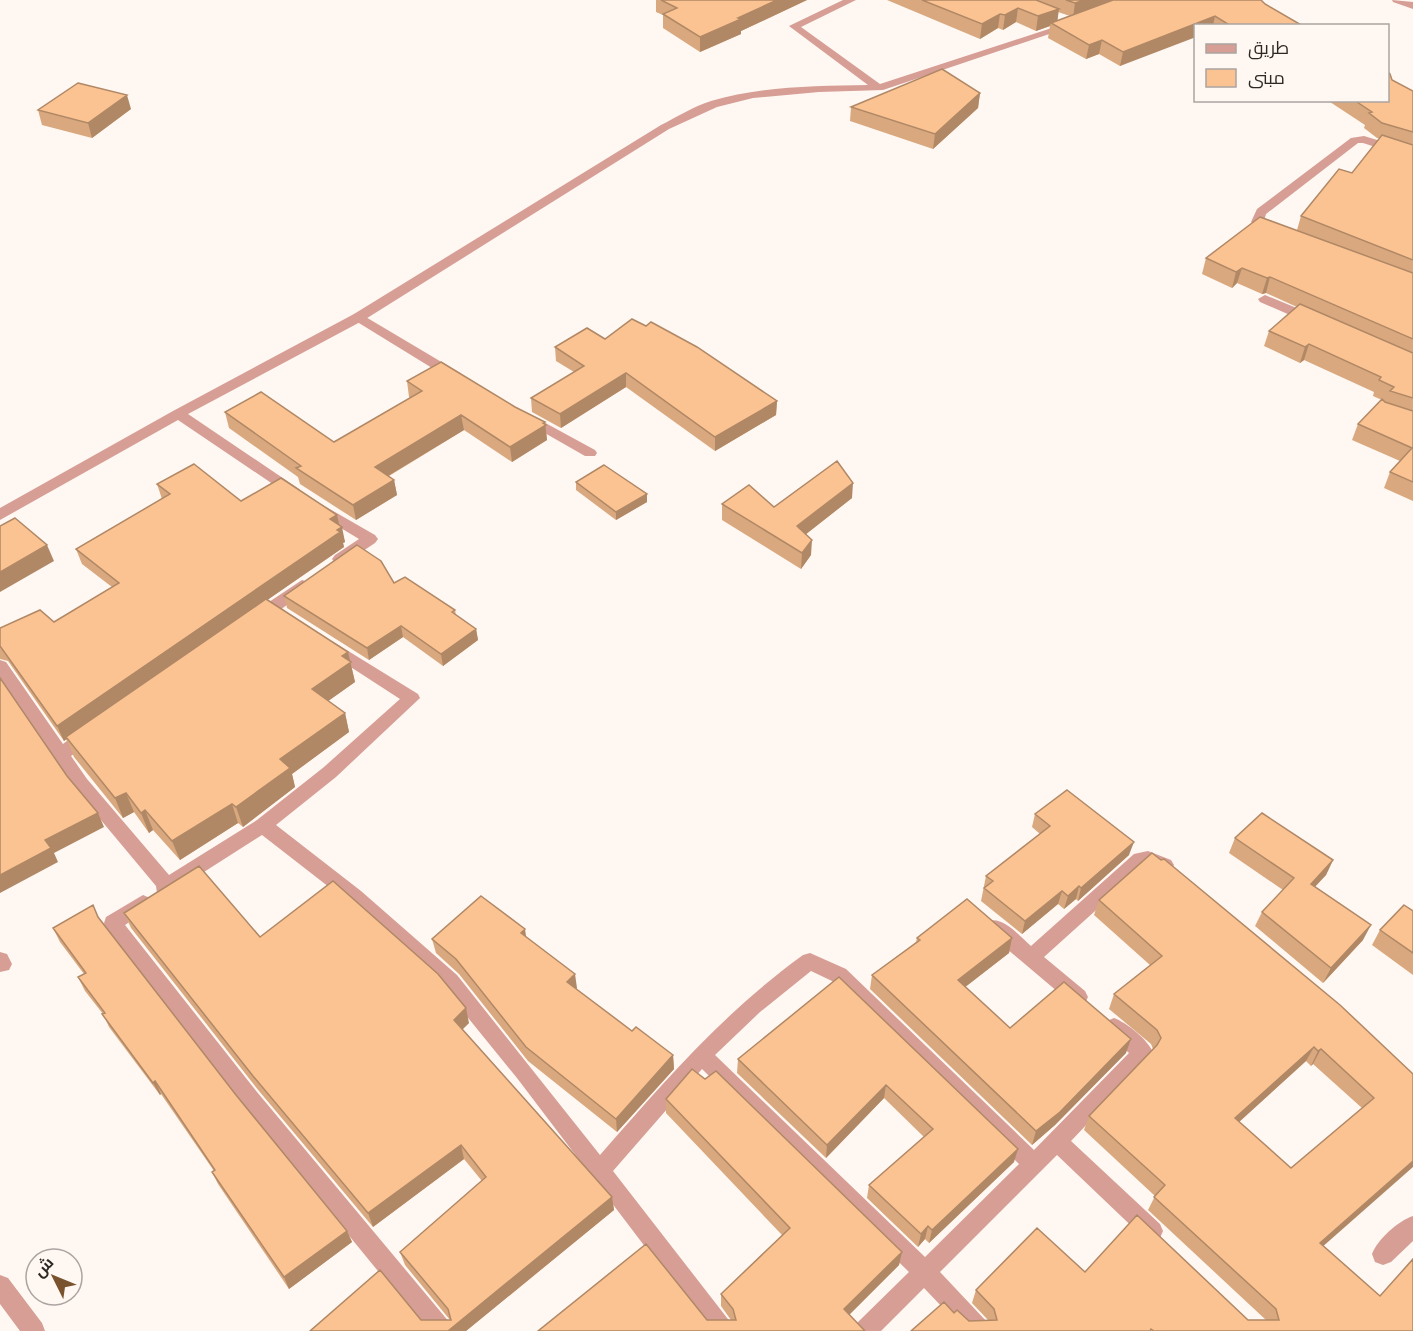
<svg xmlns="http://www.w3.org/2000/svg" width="1413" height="1331" font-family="Helvetica,Cairo,sans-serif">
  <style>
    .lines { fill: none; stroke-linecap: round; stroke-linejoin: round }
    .service { fill: #d69e95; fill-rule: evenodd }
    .minor { fill: #d69e95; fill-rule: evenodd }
    .tertiary { fill: #d69e95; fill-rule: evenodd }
    .wall { fill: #d9a87e; fill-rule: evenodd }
    .shaded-wall { fill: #b08866 }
    .building { fill: #fcc392; stroke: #b08866; stroke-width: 1.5; fill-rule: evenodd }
  </style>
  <rect width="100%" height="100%" fill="#fff7f2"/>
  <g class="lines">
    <path class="service" d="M359,313l101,60 2,3 -2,3h-10l-96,-59 -2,-3 2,-3z
      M527,413l68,37 2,3 -2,3h-10l-63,-36 -2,-3z"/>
    <path class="minor" d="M843,0h13l-55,27 79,57 187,-61 9,2 -193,65 -64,2 -66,6 -36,9 -48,22 -305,191 -176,94 111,75 2,3 -2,3h-10l-111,-75 -178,100v-12l173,-97 181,-97 307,-189c16,-8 33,-19 50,-24 51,-15 105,-15 157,-16l-79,-59z
      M1364,136l49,15v8l-50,-16h-5l-92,71 -2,7 15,9 -2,3c-8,2 -20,-5 -26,-11l6,-13 94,-71z
      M1265,295l51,21 2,3 -2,3h-10l-46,-20 -2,-3z
      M321,504l54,31 3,4 -3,4 -30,20h-10l-3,-4 3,-4 24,-16 -43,-26 -3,-4 3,-4z
      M302,580l6,2 2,4 -2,4 -45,32h-12l-2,-4 2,-4z
      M332,641l86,53 2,4 -84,79 -60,48 85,66 96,84 143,180c65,-74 123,-142 203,-200l7,-2 36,16 188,181 95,-97 -22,-20 -3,-6 3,-6 7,-3c13,5 33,21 39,34l-3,6 -79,83 89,83 3,7 -3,7 -8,4 -8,-4 -87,-83 -117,117 48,51 3,8h-26l-41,-43 -43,43h-27l3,-8 52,-51 -207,-203 -89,102 118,152 3,8h-25l-192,-253 -74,-91 -96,-86 -85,-66 -91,58 -7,3 -7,-3 -1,-7 -81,-97 -75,-110v-19l6,2 57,82c9,-7 19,-17 31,-14l3,5 -3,5 -23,16 16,23 82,96 88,-55 67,-53 76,-68 -74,-48 -2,-4 2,-4zM811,971l21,10 187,183 -94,93 -210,-202 45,-43z
      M1148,851l23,9 3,5 -3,5 -6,2 -20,-6 -101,91 41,34 3,6 -3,6 -7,3 -7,-3 -83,-70 -2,-6 2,-6c16,-5 31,15 43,25l103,-92z
      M143,895l7,3 2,5 -2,5 -25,17 132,167 193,231 3,8h-26l-184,-225 -137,-177 -2,-6 2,-6z
      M0,952l7,2 5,10 -3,6 -9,2z
      M1413,1216v25l-22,21 -8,3 -8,-3 -3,-8c6,-15 26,-33 41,-38z
      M0,1275l8,3 34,45 3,8h-25l-20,-27z"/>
    <path class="tertiary" d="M1392,0l21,2v7l-20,-7z"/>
  </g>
  <path class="wall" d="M656,0h151l-66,31v3l-41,18 -37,-24v-13l-7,-3z
    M887,0h374l4,4 38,22h-107l-76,40 -21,-12 -13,5 -38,-21 2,-12 -14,5 -20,-9 -13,8 -5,-2 -18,11zM1058,12l12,4 -13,5z
    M1392,80l21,11v410l-29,-13 6,-16 10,-11 -48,-21 6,-16 24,-24 -9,-4 1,-4 -70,-32 -4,3 -36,-17 5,-15 28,-24 -31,-14 -4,1 -25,-11 -5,5 -30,-14 4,-16 91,-28 4,-14 51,-43 28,-35h-3l-13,-10 1,-3 -38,-25h61z
    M980,93l-2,15 -45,41 -83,-28 1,-14z
    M131,109l-39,29 -50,-13 -4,-15z
    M646,326l131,75 -1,14 -61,36 -89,-64 -65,41 -29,-16 -1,-14 43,-26 -18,-11 -1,-14 50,-8z
    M407,381l108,26 30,15 2,18 -35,22 -48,-32 -75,46 5,4 3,15 -41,25 -56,-36 -2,-7 -69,-49 -4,-16 109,30 76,-44 -1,-1z
    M576,482l71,20 -31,18 -40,-30z
    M157,484l84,17 96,14 8,27 -2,1 1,4 -77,53 81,52 7,30 -27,19 17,12 4,19 -57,42 3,13 -52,40 -5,-4 -58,37 -27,-30 -4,3 -15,-21 -11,6 -49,-61 -8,-18 -2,2 -56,-80 -8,-2v-31l54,-6 58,-35 -30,-23 -6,-15 86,-50z
    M852,498l-46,36 5,21 -10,14 -79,-49v-16l52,3z
    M394,583l61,27 1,5 20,14 2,11 -35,26 -40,-29 -34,23 -82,-52 -3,-12z
    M1035,814l94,41 -51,46 -2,-2 -12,10 -6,-5 -36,30 -41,-33 5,-25 54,-42 -8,-7z
    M1235,838l98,22 -7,15 -11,12 48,53 -40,43 -68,-57 7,-14 21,-22 -54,-37z
    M1099,900l314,174 -90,172 57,50 33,35h-502l43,-18 15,8 19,-1 -16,-17 4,-13 109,-18 163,48h18l-118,-110 7,-14 -71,-66 5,-14 64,-67 -2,-5 -42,-35 5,-15 36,-29 -56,-50zM1306,1061l5,5 2,-2 49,44 -71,60 -52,-46z
    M1413,911v64l-41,-30 8,-15z
    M124,913l136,24 209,86 -7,6 150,168 2,13 -148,121h-156l111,-11h29l-45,-55 -5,-13 82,-71 -18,-22 -91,68 -114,-136 -128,-163z
    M100,920l136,175 111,136 5,11 -63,47 -71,-105 -6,-12 2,-1 -53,-77 -1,1 -51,-68 -6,-13 -18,-23 -7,-14 6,-3 -24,-32 -7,-14z
    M526,937l51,51 -1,1 56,42 41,24 1,14 -57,63 -89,-71 -69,-87 -23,-21 -4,-14z
    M917,938h95l-3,15 -44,34 45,41 116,25 -71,72 -23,20 -162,-156 2,-14 44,-33z
    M839,977l175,185 -85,81 -4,-4 -7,8 -51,-49 2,-13 55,-48 -40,-39 -58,60 -89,-85 1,-14z
    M666,1099l236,153 -3,13 -50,50 16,16 -158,-11h24l-10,-14v-12l61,-59 -116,-122z"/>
  <path class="shaded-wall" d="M777,0h30l-66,31v3l-41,18v-15l38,-19z
    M1085,0h35l-47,18 2,-15z
    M1018,8l-2,14 -13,8 2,-15z
    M1059,9l-2,15 -6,-1 -1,3 -14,5 2,-15z
    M1000,14l-2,14 -18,11 2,-15z
    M1215,16l-2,10h-17v11l-76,29 3,-14z
    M1102,40l-3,14 -13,5 3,-14z
    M980,93l-2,15 -45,41 2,-15z
    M127,95l4,14 -39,29 -4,-15z
    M1242,268l-5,15 -5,5 4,-16z
    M1270,277l-4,16 -4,1 5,-16z
    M1309,344l-5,16 -4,3 5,-16z
    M626,373v14l-65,41 -1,-14z
    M777,401l-1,14 -61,36v-14z
    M461,415l3,15 -86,52 -3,-15z
    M545,422l2,18 -35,22 -2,-15z
    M394,480l3,15 -41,25 -3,-15z
    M853,483l-1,15 -56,44 1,-16z
    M647,494v8l-31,18v-8z
    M337,515l3,13 2,-1 3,15 -2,1 1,4 -280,194 -7,-15 273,-207z
    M812,540l-1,15 -10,14 1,-16z
    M47,545l7,16 -54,31v-20z
    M401,626l2,11 -34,23 -2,-12z
    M476,629l2,11 -35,26 -2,-12z
    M348,652l7,30 -38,27 -5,-20 30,-33z
    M345,713l4,19 -57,42 3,13 -52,40 -7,-20 44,-48z
    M126,793l8,19 -11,6 -8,-20z
    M232,804l6,19 -58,37 -8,-19z
    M145,810l8,20 -4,3 -8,-20z
    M98,813l6,14 -50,26 4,9 -58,31v-18l45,-35z
    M1134,842l-5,13 -51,46 3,-13z
    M1333,860l-7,15 -22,23 7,-14z
    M1079,886l-3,13 -12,10 4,-13z
    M1062,891l-4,13 -36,30 3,-13z
    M1371,925l-8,15 -40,43 8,-15z
    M525,929l2,14 -6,-10z
    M1012,938l-3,15 -54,42 3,-15z
    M575,974l2,14 -8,8 -2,-14z
    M466,1008l3,15 -12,12 -3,-15z
    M1131,1039l-5,14 -71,72 -23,20 4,-14z
    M1314,1047l-8,14 -78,71 7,-14z
    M1321,1049l-8,15 -2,2 7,-15z
    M673,1055l1,14 -57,63 -1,-13z
    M155,1081l6,13 -1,1 -7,-12z
    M886,1085l-2,13 -58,60 1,-13z
    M461,1145l3,14 -91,68 -5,-14z
    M1018,1149l-4,13 -85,81 3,-13z
    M1413,1161v6l-101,89 8,-13z
    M612,1197l2,13 -148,121h-18z
    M928,1226l-3,13 -7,8 3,-13z
    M347,1231l5,11 -63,47 -5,-12z
    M902,1252l-3,13 -57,57 2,-13z"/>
  <path class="building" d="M661,0h116l-39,18 3,1 -41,18 -37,-23 14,-6z
    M922,0h114l23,9 -21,7 -20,-8 -13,7 -5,-1 -18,10z
    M1066,0h19l-10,3z
    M1113,0h148l4,4 38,22h-72l-16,-10 -92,36 -21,-12 -13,5 -38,-22z
    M942,69l38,24 -45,41 -84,-27z
    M1388,72l2,2 2,6 21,11v41l-31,-9 -13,-10 3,-1 -18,-12h34z
    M78,83l49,12 -39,28 -50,-13z
    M1382,135l31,10v115l-112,-44 38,-47 13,4z
    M1260,217l153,56v66l-143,-62 -3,1 -25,-10 -6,4 -30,-14z
    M1300,304l113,49v45l-23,-7 4,-4 -15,-7 2,-3 -72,-33 -4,3 -36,-16z
    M632,319l14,7 5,-4 46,25 80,54 -62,36 -89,-64 -66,41 -29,-16 53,-32 -29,-19 32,-19 18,11z
    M441,362l74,45 30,15 -2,1 3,2 -36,22 -49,-32 -86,52 19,13 -41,25 -57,-37 5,-2 -76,-54 36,-20 73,50 88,-51 -15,-10z
    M1382,399l3,3 28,9v71l-23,-10 22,-24 -54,-24z
    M837,461l16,22 -56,43 15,14 -10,13 -80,-49 27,-19 25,22z
    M194,464l47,37 40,-23 56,37 -7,4 12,8 -5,3 3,2 -283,194 -57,-80v-18l40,-18 14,12 65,-39 -43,-34 94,-55 -13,-10z
    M604,465l43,29 -31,18 -40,-30z
    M15,518l32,27 -47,27v-46z
    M357,545l24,16 13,22 11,-6 50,33 -3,2 24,17 -35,25 -40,-28 -34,22 -83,-52z
    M266,599l82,53 -6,4 9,6 -39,27 33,24 -65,46 10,9 -54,39 -4,-3 -60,37 -27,-31 -4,3 -15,-20 -11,5 -49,-61z
    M0,678l67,98 31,37 -53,27 6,8 -51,27z
    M1067,790l67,52 -53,46 -2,-2 -11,10 -6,-5 -37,30 -41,-33 9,-7 -7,-5 64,-50 -15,-12z
    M1262,813l71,47 -22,24 60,41 -40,43 -69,-56 32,-34 -59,-40z
    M1152,853l9,7 3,-1 176,146 73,69v87l-93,82 60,53 33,-37v72h-259l-3,-2 -1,2h-239l33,-29 10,11 3,-3 12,11 28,-1 -3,-11 -18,-19 61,-62 48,44 52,-57 111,105h31l-3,-11 -122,-112 11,-12 -76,-69 68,-71 4,-7 -4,-8 -43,-36 48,-38 -63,-56zM1314,1047l4,4 3,-2 53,49 -83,70 -56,-50z
    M199,866l61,71 73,-56 105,93 28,34 -12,12 158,177 -164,134h-138l70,-61 41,50h30l-3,-11 -48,-57 86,-75 -25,-32 -93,68 -115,-137 -129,-163z
    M481,896l44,33 -4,4 54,41 -8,8 65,49 4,-4 37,28 -57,64 -90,-72 -70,-88 -24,-20z
    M967,899l45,39 -54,42 52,48 54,-46 67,57 -71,73 -24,19 -164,-156 48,-35 -3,-2z
    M93,905l5,12 138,178 111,136 -63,46 -72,-105 3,-2 -60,-89 -2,2 -51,-69 3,-1 -27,-36 8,-4 -33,-45z
    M1404,905l9,6v42l-33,-23z
    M839,977l179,172 -86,81 -4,-4 -7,8 -52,-49 64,-56 -47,-44 -59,60 -89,-86z
    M692,1069l13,10 11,-8 186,181 -58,57 21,22h-327l108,-87 61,76h29l-3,-11 -12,-15 69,-66 -124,-129z"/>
  <rect x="1194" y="24" width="195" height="78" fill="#fff7f2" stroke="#aba4a0" stroke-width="1.5"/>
  <rect x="1206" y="44" width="30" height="9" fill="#d69e95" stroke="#aba4a0" stroke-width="1.5"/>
  <text x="1248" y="54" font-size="18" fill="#2c2824">طريق</text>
  <rect x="1206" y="69" width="30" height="18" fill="#fcc392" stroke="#aba4a0" stroke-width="1.5"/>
  <text x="1248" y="84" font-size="18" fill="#2c2824">مبنى</text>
  <g transform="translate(54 1277) rotate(313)"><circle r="28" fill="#fff7f2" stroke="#aba4a0" stroke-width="1.5"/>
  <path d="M0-4.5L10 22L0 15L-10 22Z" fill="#78532e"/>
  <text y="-9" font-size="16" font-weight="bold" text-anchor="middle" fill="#2c2824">ش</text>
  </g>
</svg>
